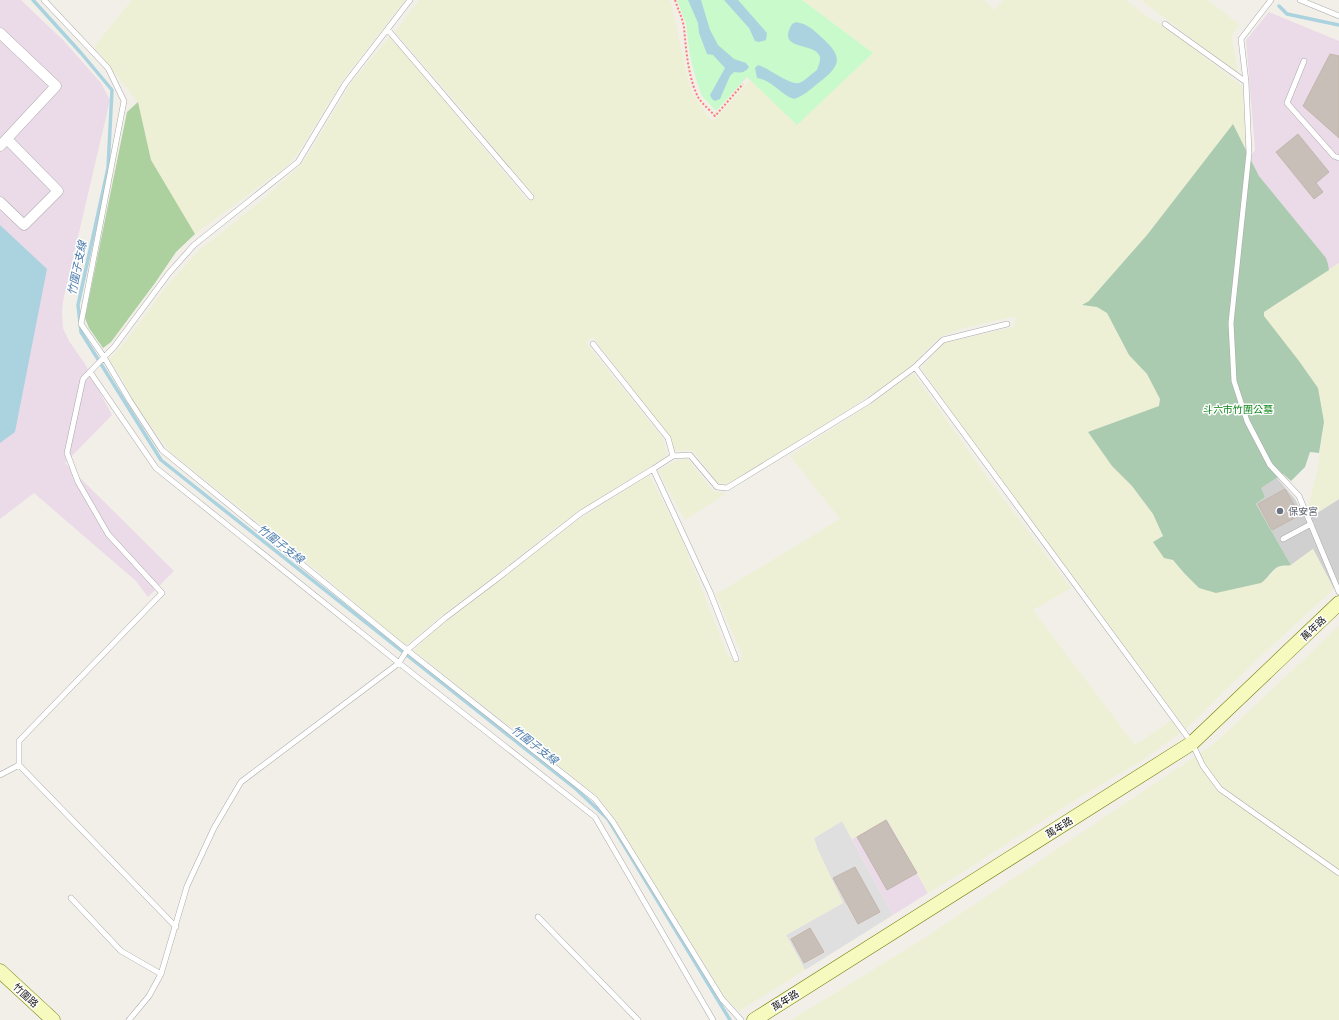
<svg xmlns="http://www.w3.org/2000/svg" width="1339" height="1020" font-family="Figtree,'Noto Sans TC',sans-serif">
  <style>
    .residential { fill: #e0dfdf }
    .industrial { fill: #ebdbe8 }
    .religious { fill: #d0d0d0 }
    .farmland { fill: #eef0d5 }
    .forest { fill: #add19e }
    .cemetery { fill: #aacbaf }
    .park { fill: #c8facc }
    .water { fill: #aad3df }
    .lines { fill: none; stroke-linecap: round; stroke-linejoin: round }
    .stream { stroke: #aad3df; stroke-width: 3.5 }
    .building { fill: #c7bfb8; stroke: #c4b6ab }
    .lane-casing { stroke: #a9a9a9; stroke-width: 6 }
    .street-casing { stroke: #a9a9a9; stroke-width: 11 }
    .secondary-casing { stroke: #707d05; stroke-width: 15 }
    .path { stroke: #fa8072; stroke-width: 2; stroke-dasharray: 2 2; stroke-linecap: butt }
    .lane { stroke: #fff; stroke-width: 5 }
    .street { stroke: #fff; stroke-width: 10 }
    .secondary { stroke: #f7fabf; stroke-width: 14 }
    .worship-dot { fill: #6b7280; stroke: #fff; stroke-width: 1.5 }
    .labels { text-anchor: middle; stroke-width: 3; stroke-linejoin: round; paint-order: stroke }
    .park-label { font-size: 10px; fill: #0c8416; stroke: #fff }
    .worship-label { font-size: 10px; fill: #5b616d; stroke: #fff; text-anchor: start }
    .street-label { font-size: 10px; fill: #222; stroke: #fff }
    .water-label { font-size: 11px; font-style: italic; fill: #4a7aab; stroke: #fff }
  </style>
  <rect width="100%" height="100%" fill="#f2efe9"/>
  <path class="residential" d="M842,821l51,94 -88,55 -19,-35 57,-32 -26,-55 -3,-10z"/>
  <path class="industrial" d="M0,0h21l43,41 37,42 9,17 -47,201 -1,12 1,15 6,13 16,23 27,51 -47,48 109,108 -26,26 -12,-16 -102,-88 -34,26z
    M1269,12l70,29v222l-10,7 -1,-6 -69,-88 -9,-19 5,-7 -9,-110z
    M887,819l41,74 -35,22 -41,-76z"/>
  <path class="religious" d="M1277,478l18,21 11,21 33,-21v85l-5,5 -21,-40 -22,16 -35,-61 9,-7 -5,-9z"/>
  <path class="farmland" d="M132,0h273l-62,80 -45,73 -10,12 -93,69 -44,-74 -13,-58 -44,-55z
    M419,0h251l3,11 16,72 5,13 18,25 5,-4 33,-37 47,45 76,-72 -71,-53h182l10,10 9,-10h123l22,17 19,11 75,58 5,64 -14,-25 -86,110 -58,66 -7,4 15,2 10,6 22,42 18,19 13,25 -1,7 -71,26 24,34 20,20 21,28 10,22 -10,6 20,18 11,13 15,15 67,-8 9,-10 6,-4h4l6,-1 22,-16 21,40 -82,75 -66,65 -217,-293 -48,-68 23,-25 70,-16 2,-11 -53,12 -23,9 -30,30 -15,12 -46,30 -73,46 -31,19 -19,10h-3l-5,-1 -25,-32 -6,-1 -13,1 -2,-11 -80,-104 -6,7 77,95 4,16 -3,4 -82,51 -36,26 -57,46 -49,36 -34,29 -122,-103 -114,-91 -38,-52 -10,-22 -13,-18 17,-19 40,-54 32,-36 61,-48 41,-37 13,-19 38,-64 39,-47 138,165 6,-4 -71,-87 -68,-78z
    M1141,0h67l32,25 -7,8 -1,5 6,36z
    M1339,263v236l-27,17 -4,-8 10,-40 6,-46 -25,-61 -36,-45 1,-4z
    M913,373l77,108 81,107 -38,22 102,135 37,-25 8,13 -36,26 -80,48 -101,65 -35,21 -41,-74 -35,20 -10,-18 -28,17 3,10 26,55 -57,32 19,35 -66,41 -15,-14 -100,-163 -23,-34 -53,-43 -134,-106 5,-6 27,-25 136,-103 67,-42 31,59 48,122 11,7 3,-8 -26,-61 124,-75 -50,-63 88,-57z
    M688,459l25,32 13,3 -41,26 -27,-49 17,-10z
    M1339,626v394h-548l129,-79 294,-197z"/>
  <path class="forest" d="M138,102l13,58 44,74 -19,18 -21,31 -44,59 -8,6 -14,-20 -4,-10 42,-206z"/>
  <path class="cemetery" d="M1233,124l26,52 67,82 2,6 1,6 -65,42v4l35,45 19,27 6,34 -5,31 -9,-1 -5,15 -14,14 -8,-7 -22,14 4,9 -9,7 35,61c-3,1 -6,0 -10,1 -8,1 -13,13 -20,17l-45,10 -17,-5 -15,-15 -11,-13 -9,-2 -11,-16 10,-6 -10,-22 -21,-28 -20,-20 -24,-34 71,-26 1,-7 -13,-25 -18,-19 -22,-42 -10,-6 -15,-2 7,-4 58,-66z"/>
  <path class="park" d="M677,0h125l71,53 -76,72 -50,-48 -31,34 -14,-15 -5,-14 -7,-26 -4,-33z"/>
  <path class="water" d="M688,0h13l9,30 8,15 16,14 12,4 3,4c-4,6 -9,6 -15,5l-4,4 -10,23 -5,2 -3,-2 -2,-4 15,-27 -12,-13 -6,-1 -8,-21 -1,-10z
    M724,0h14l29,33 -1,7 -7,2 -4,-1 -6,-13z
    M796,22c11,2 17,7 24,14 24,21 22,29 -3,48 -7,6 -14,12 -23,15 -14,-5 -22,-19 -37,-21l-2,-10 3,-3c10,3 33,21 41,18 6,-2 12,-9 18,-13 1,-4 5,-11 2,-15 -7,-13 -43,-4 -27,-31z
    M0,225l47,44 -32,163 -15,11z"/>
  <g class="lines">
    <path class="stream" d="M33,0l48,53 31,37 -4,78 -30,137 3,27 80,128 415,329 32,30 122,201
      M1279,6l8,8 52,11"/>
  </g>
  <path class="building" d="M1330,54l9,2v82l-36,-32z
    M1298,134l31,38 -13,11 7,9 -9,7 -38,-47z
    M1285,489l15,26 -28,15 -14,-26z
    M886,820l31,53 -30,17 -30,-53z
    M855,867l25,45 -22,12 -25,-46z
    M810,928l14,24 -20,11 -13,-24z"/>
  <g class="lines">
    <g class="lane-casing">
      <path id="lane" d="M44,0l64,68 16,33 -43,223 23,33 26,44 32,49 245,200 188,149 18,23 109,177 19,21
        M1271,0l-30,39 5,43 3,71 -18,170 3,58 13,40 23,44 29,31 40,96
        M1300,0l39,16
        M1165,24l81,58
        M388,30l143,167
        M1304,61l-17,42 47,53 5,2
        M593,344l75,94 5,18
        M915,367l277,376 11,23 17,23 119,84
        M90,372l66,96 243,195 196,154 118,203
        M653,469l57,123 26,67
        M1283,539l28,-15
        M0,775l19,-10
        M71,898l50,53 40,23
        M538,917l100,103
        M176,927l-157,-162v-24l143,-148 -54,-59 -30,-52 -11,-29 16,-74 31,-32 55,-74 25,-28 104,-83 47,-78 65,-84
        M129,1020l20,-24 12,-22 26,-88 27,-58 27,-46 158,-119 8,-13 38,-32 49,-37 87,-68 72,-44 20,-13 17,-1 27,32 10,1 142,-87 46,-34 28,-27 64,-16"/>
    </g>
    <g class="street-casing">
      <path id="street" d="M0,33l56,53 -56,60
        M0,202l24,23 34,-34 -51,-52"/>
    </g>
    <g class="secondary-casing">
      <path id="secondary" d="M0,971l53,49
        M754,1020l438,-277 147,-140"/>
    </g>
    <path class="path" d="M675,0c3,9 7,17 9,27 2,22 4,50 14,70 4,7 12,13 17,19l28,-32"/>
    <use href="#lane" class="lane"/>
    <use href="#street" class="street"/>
    <use href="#secondary" class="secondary"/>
  </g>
  <circle class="worship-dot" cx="1280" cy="511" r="4"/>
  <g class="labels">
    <g class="park-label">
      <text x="1238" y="413">斗六市竹圍公墓</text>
    </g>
    <g class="worship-label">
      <text x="1288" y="515">保安宮</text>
    </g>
    <g class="street-label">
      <text transform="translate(1313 628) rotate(-44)" y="4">萬年路</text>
      <text transform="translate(1059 827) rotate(-32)" y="4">萬年路</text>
      <text transform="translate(26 995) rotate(43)" y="4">竹圍路</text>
      <text transform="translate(785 1000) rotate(-32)" y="4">萬年路</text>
    </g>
    <g class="water-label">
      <text transform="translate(77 268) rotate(-78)" y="4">竹圍子支線</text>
      <text transform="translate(281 544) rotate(38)" y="4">竹圍子支線</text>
      <text transform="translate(535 745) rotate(38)" y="4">竹圍子支線</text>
    </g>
  </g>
</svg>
